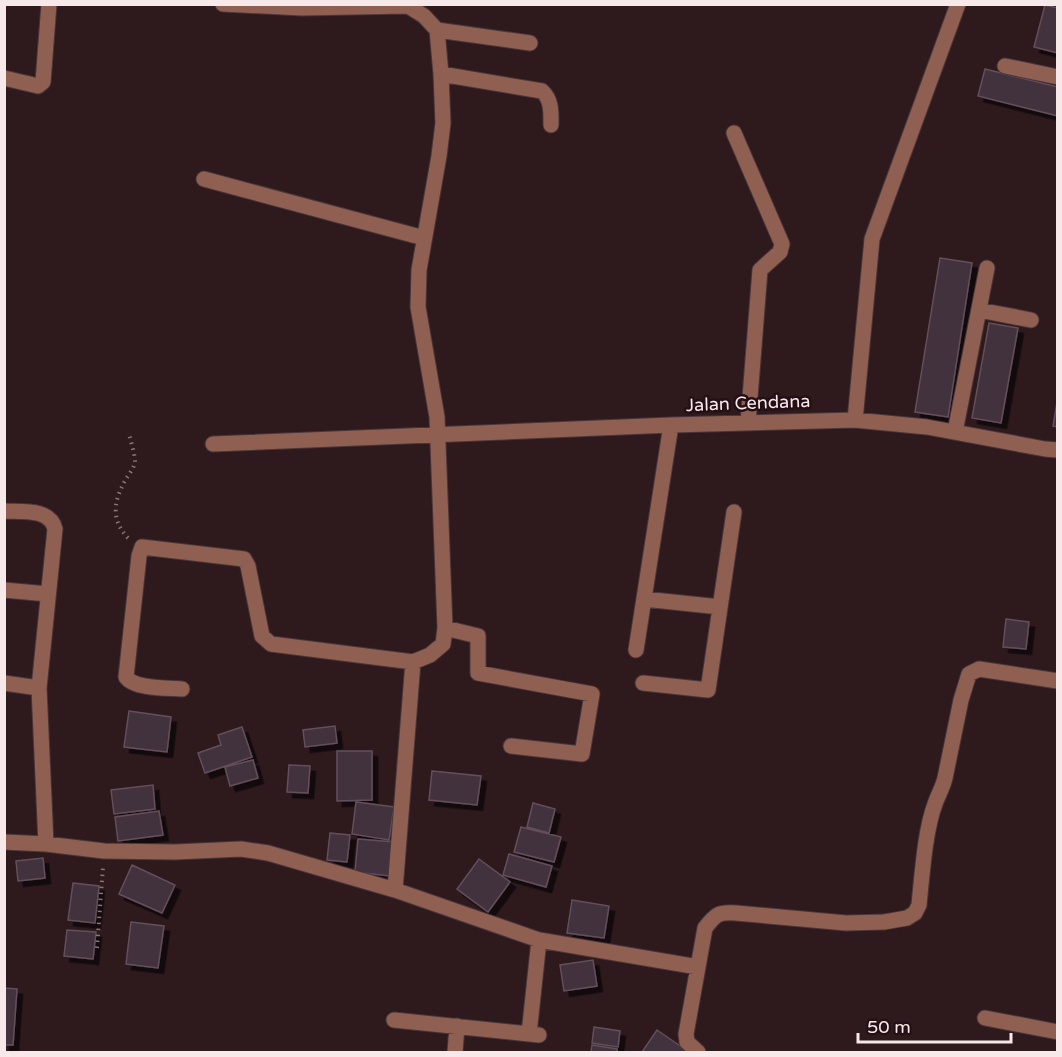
<svg xmlns="http://www.w3.org/2000/svg" width="1062" height="1057" font-family="'Varela Round',sans-serif">
  <style>
    .building { fill: #43303c; stroke: #634f5b; stroke-width: 1.5; filter: url(#shadow) }
    .lines { fill: none; stroke-linecap: round; stroke-linejoin: round }
    .minor-casing { stroke: #4a363a; stroke-width: 17 }
    .path { stroke: #877578; stroke-width: 4; stroke-dasharray: 1.5 4.5; stroke-linecap: butt }
    .minor { stroke: #8f6052; stroke-width: 15 }
    .labels { text-anchor: middle; stroke-width: 5; stroke-linejoin: round; paint-order: stroke }
    .street-label { font-size: 18px; fill: #f7e8ea; stroke: #241014 }
  </style>
  <defs>
    <filter id="shadow"><feDropShadow dx="5.5" dy="5.5" stdDeviation="0" flood-color="#0009"/></filter>
  </defs>
  <rect width="100%" height="100%" fill="#2e191d"/>
  <path class="building" d="M1045,5l13,3v45l-24,-6z
    M985,69l73,18v29l-80,-20z
    M940,258l32,5 -24,154 -33,-5z
    M989,323l29,5 -17,95 -29,-5z
    M1058,397v30l-5,-1z
    M1006,619l23,3 -3,27 -23,-2z
    M129,711l42,6 -4,35 -43,-5z
    M335,726l2,17 -32,4 -2,-17z
    M242,727l10,30 -47,16 -7,-20 23,-8 -3,-10z
    M337,751h35v49l-35,1z
    M253,760l5,18 -28,8 -5,-19z
    M289,765l21,1 -2,27 -21,-1z
    M432,771l49,5 -4,29 -48,-5z
    M153,785l2,24 -41,5 -3,-24z
    M356,802l38,5 -5,33 -37,-6z
    M533,803l22,6 -6,24 -22,-6z
    M159,811l4,24 -45,6 -3,-24z
    M521,827l40,10 -7,25 -40,-10z
    M330,833l20,2 -3,27 -20,-2z
    M358,839l36,3 -4,34 -35,-4z
    M509,854l43,12 -6,21 -43,-12z
    M43,858l2,20 -27,3 -2,-20z
    M479,859l31,23 -22,30 -31,-23z
    M132,865l43,20 -13,28 -43,-19z
    M73,883l26,3 -4,37 -27,-3z
    M572,900l37,6 -5,32 -37,-5z
    M131,922l33,4 -6,42 -32,-4z
    M67,930l29,2 -3,27 -29,-3z
    M593,960l4,26 -33,5 -4,-26z
    M4,988l13,1 -4,56h-9z
    M594,1027l26,4 -2,16 -26,-4z
    M657,1030l29,20 -2,2h-42z
    M592,1045l25,4v3h-26z"/>
  <g class="lines">
    <g class="minor-casing">
      <path id="minor" d="M223,4l79,4 104,-2
        M437,30l93,13
        M1005,66l53,11
        M441,74l101,17c10,9 9,22 9,34
        M4,78l34,8 5,-4 6,-78
        M734,133l48,111 -2,8 -20,18 -12,153
        M204,179l220,59
        M979,310l52,10
        M855,420l17,-181 86,-235
        M955,432l32,-164
        M213,444l458,-19 184,-5 72,7 118,22 13,1
        M4,511c18,1 46,-3 51,18l-16,159 7,156
        M4,590l44,4
        M644,599l76,8
        M445,628l33,8v37l114,21 -10,60 -71,-8
        M636,650l35,-225
        M4,683l35,5
        M643,683l65,7 26,-178
        M182,689c-15,-1 -48,0 -56,-12l13,-121 3,-9 102,12 4,7 14,70 9,8 142,18 17,-7 13,-11 2,-16 -8,-211 -19,-110 1,-37 20,-114 4,-33 -2,-49 -4,-44 -13,-14 -19,-12
        M4,842l42,2 58,7 71,1 66,-3 27,4 127,37 144,50 159,27
        M395,890l18,-228
        M985,1018l73,14
        M394,1020l145,15
        M529,1034l10,-94
        M455,1052l2,-26
        M698,1052l-11,-10 -1,-8 19,-106c11,-14 13,-16 31,-15l110,10 38,-1 23,-4 8,-5 4,-8c3,-29 6,-75 16,-101 3,-9 8,-17 10,-26l16,-78 8,-26 10,-5 79,12"/>
    </g>
    <path class="path" d="M128,538c-18,-19 -14,-38 -2,-59 3,-5 8,-11 9,-17 0,-8 -4,-20 -6,-28
      M97,948l6,-81"/>
    <use href="#minor" class="minor"/>
  </g>
  <g class="labels">
    <g class="street-label">
      <text transform="translate(748 403) rotate(-2)" y="6">Jalan Cendana</text>
    </g>
  </g>
  <rect width="1062" height="1057" fill="none" stroke="#f7e8ea" stroke-width="12"/>
  <path d="M858 1033v9h153v-9" fill="none" stroke="#f7e8ea" stroke-width="3"/>
  <text x="867" y="1033" font-size="18" fill="#f7e8ea" stroke="#241014" stroke-width="4.5" paint-order="stroke">50 m</text>
</svg>
